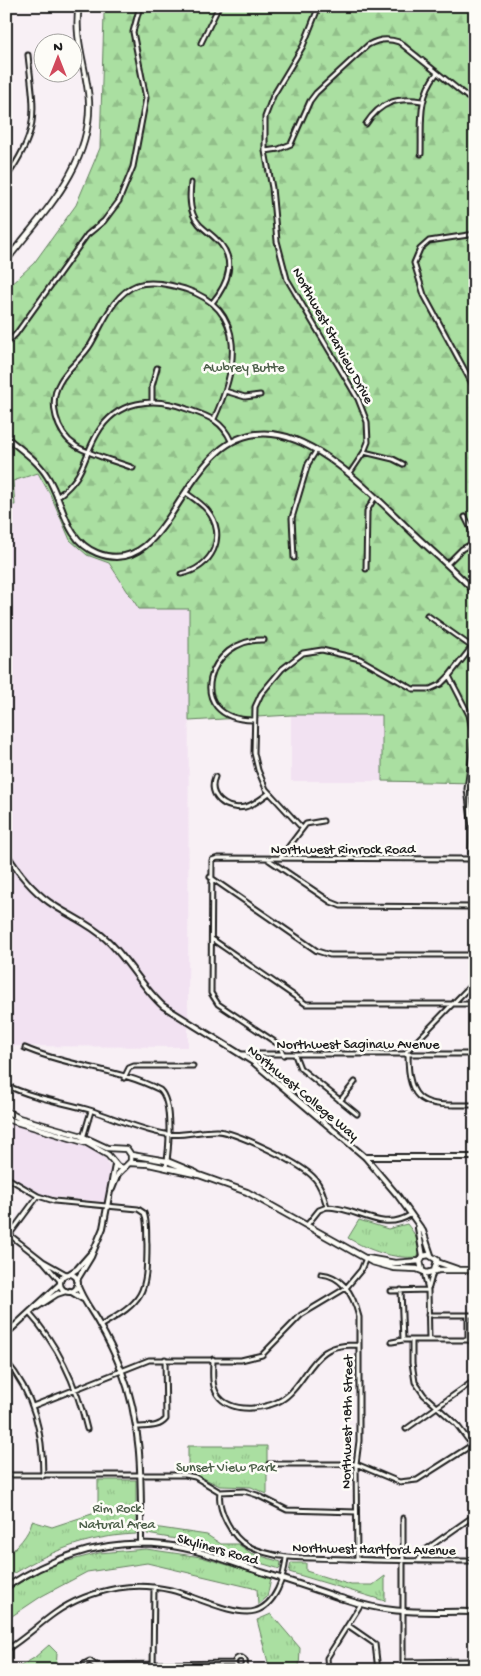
<svg xmlns="http://www.w3.org/2000/svg" width="481" height="1676" font-family="'Gochi Hand',sans-serif">
  <style>
    .built { fill: #f2e2f2 }
    .grass { fill: url(#grass-tufts); stroke: #637e5e }
    .forest { fill: url(#forest-firs); stroke: #637e5e }
    .lines { fill: none; stroke-linecap: round; stroke-linejoin: round }
    .minor-casing { stroke: #1c1c1c; stroke-width: 7 }
    .tertiary-casing { stroke: #1c1c1c; stroke-width: 8 }
    .secondary-casing { stroke: #1c1c1c; stroke-width: 8 }
    .minor { stroke: #fdfcf7; stroke-width: 3 }
    .tertiary { stroke: #fdfcf7; stroke-width: 4 }
    .secondary { stroke: #fdfcf7; stroke-width: 4.5 }
    .labels { text-anchor: middle; stroke-width: 5; stroke-linejoin: round; paint-order: stroke }
    .street-label { font-size: 14px; fill: #1c1c1c; stroke: #fdfcf7 }
    .park-label { font-size: 14px; fill: #4e604b; stroke: #fdfcf7 }
  </style>
  <defs>
    <pattern id="grass-tufts" width="24" height="20" patternUnits="userSpaceOnUse" patternTransform="scale(1.25)"><rect width="24" height="20" fill="#aadfa1"/><path d="M3 7l-1-3M5 7V3M7 7l1-3M15 17l-1-3M17 17v-4M19 17l1-3" fill="none" stroke="#92bf8a"/></pattern>
    <pattern id="forest-firs" width="22" height="20" patternUnits="userSpaceOnUse" patternTransform="scale(1.25)"><rect width="22" height="20" fill="#aadfa1"/><path d="M5 1l3.5 6h-7zM16 11l3.5 6h-7z" fill="#92bf8a"/></pattern>
  </defs>
  <rect width="100%" height="100%" fill="#f8f0f5"/>
  <filter id="ink" filterUnits="userSpaceOnUse"><feTurbulence type="fractalNoise" baseFrequency=".02" numOctaves="2"/><feDisplacementMap in="SourceGraphic" scale="10" xChannelSelector="R" yChannelSelector="G"/><feConvolveMatrix kernelMatrix="1 2 1 2 8 2 1 2 1" color-interpolation-filters="sRGB"/></filter>
  <g filter="url(#ink)">
    <path class="built" d="M38,473l14,25 18,42 17,15 22,8 30,46h50l-1,438 -182,-1v-541l9,-1 -2,-23z
      M291,715h91v66h-91z
      M6,1123l74,21 22,11 5,6 3,10 -6,31 -60,-6 -38,-23z"/>
    <path class="grass" d="M359,1220l29,9 19,-5c8,10 15,20 11,33 -25,2 -48,-6 -70,-19z
      M188,1446h79v48l-16,-7 -31,-1 -32,-15z
      M98,1480h38v54c-49,2 -89,18 -130,44v-22c11,-9 23,-21 26,-35l20,6 46,-15z
      M147,1526l60,9 14,9h17l13,9 30,9 -1,7 -92,-28 -41,-7z
      M146,1549l55,8 70,21 -4,19 -9,8 -1,-16 -110,-26 -60,9 -45,24 -36,24v-29l43,-25 50,-13z
      M291,1563h15v8l45,14h22l12,-9v25l-96,-29z
      M271,1614l29,34 -1,22h-29l-13,-50z
      M49,1645l8,8 -1,17h-42l20,-12z"/>
    <path class="forest" d="M106,6h369v777l-93,-2v-66h-91l-102,6v-112h-50l-30,-46 -22,-8 -17,-15 -18,-42 -14,-25 -25,8 2,24h-9v-216l28,-26 42,-58 24,-57 4,-134z"/>
    <g class="lines">
      <g class="minor-casing">
        <path id="minor" d="M319,6l-16,40 -30,50 -8,21v34l7,37 5,53 10,38 71,120 9,23 1,20 -4,10 -14,21
          M201,43l18,-37
          M467,97l8,-8
          M366,124c14,-22 31,-27 56,-23
          M265,151l14,-2 12,-5 19,-43 6,-8 52,-48c10,-6 20,-7 31,-3l76,61
          M421,154c1,-31 -4,-56 16,-81
          M6,178c35,-50 28,-66 22,-123
          M191,183c-1,10 -2,21 2,31 4,12 14,16 23,25 22,20 12,45 -4,64
          M475,234l-46,7 -9,8 -6,14 10,32 51,94
          M6,344l10,-10 71,-99 17,-14 15,-20 14,-34 13,-69 -13,-66 7,-26
          M225,391l20,6 15,-2
          M152,400v-14l5,-18
          M364,452l29,7 10,5
          M133,468c-18,-7 -40,-12 -57,-22 -20,-13 -28,-44 -16,-64 8,-15 23,-24 31,-38 12,-20 22,-50 46,-59 15,-5 33,0 48,4 65,21 51,82 29,130
          M57,497c29,-22 24,-35 40,-63 19,-34 57,-38 90,-25 20,7 35,11 44,32
          M465,517l10,20
          M294,558l-2,-40 16,-54 8,-13
          M447,564l15,-15 13,-7
          M366,569l1,-58 8,-14
          M181,574c30,-5 48,-38 26,-64 -6,-7 -14,-12 -21,-17
          M427,615l45,32
          M449,676l20,39 5,23 -7,51 5,38 -1,32
          M253,720c-71,-1 -45,-83 11,-80
          M215,777c-8,19 11,34 30,30 9,-2 17,-9 24,-14
          M302,828l-36,-39 -8,-19 -4,-17 1,-46 6,-13 21,-25 21,-16 19,-3 38,9 53,30h17l11,-5 8,-8 26,-33
          M280,858l26,-34 17,-3
          M269,860l62,42 10,4 134,1
          M210,877l107,74 13,4h145
          M212,939l94,65h169
          M25,1048c43,19 93,20 135,42 13,12 9,60 6,77
          M405,1053l70,-72
          M242,1054h233
          M408,1054c0,55 20,51 67,51
          M284,1055l-6,-11 -60,-40 -7,-11 1,-133 6,-2 253,1 4,3
          M295,1055l5,13 57,46
          M124,1078l5,-10 5,-2h59
          M6,1085c28,14 58,17 87,26 24,8 48,19 72,23 18,3 36,-4 53,-3 20,2 85,33 97,48 7,8 9,18 12,28
          M340,1101l15,-19
          M83,1138l8,-27
          M6,1177l32,19 16,5 84,8 6,4c4,9 2,22 3,31 0,50 -3,57 -47,82
          M307,1225l12,-15 8,-3c29,0 55,26 83,8
          M6,1232l37,29 23,13
          M10,1234l28,-38
          M44,1262l16,19
          M424,1272l4,18 1,50h-17v23l3,19 9,13 33,30 15,20
          M321,1274c23,2 33,23 38,43v124l-3,23 1,95
          M429,1287l4,-15
          M401,1290l2,50h9
          M391,1291l37,-1
          M29,1313c30,33 48,73 58,116
          M428,1315h47
          M468,1315v25
          M429,1340h39l7,3
          M392,1342l11,-2
          M213,1359c0,11 -2,25 4,35 13,21 54,16 70,2 15,-12 22,-33 38,-44 10,-7 23,-7 34,-7
          M6,1361c28,33 37,72 37,115
          M33,1406l116,-46h92l21,-5 39,-40 45,-27 15,-18 5,-12
          M137,1427c10,-1 22,1 29,-8l-1,-60
          M406,1429l69,-49
          M269,1464h87l43,18 18,-2 58,-37
          M6,1475h179l10,2 25,15 24,-1 13,4 30,15 69,2
          M220,1492c-3,17 12,46 28,54 32,16 67,11 101,13 42,2 84,2 126,2
          M419,1561l2,-8 54,-38
          M349,1626l26,18 3,26
          M6,1650c18,-11 32,-25 49,-37 18,-13 41,-21 63,-25 17,-3 36,-2 53,2 21,5 64,27 84,21 21,-6 29,-34 31,-53
          M234.5 1663a5.5 5.5 0 1 1 11 0a5.5 5.5 0 1 1-11 0Z
          M403,1662l72,-1
          M85,1670l-1,-6 6,-3 5,4 139,-2
          M153,1670l1,-83
          M328,1670l-1,-12 34,-54
          M403,1670v-152"/>
      </g>
      <g class="tertiary-casing">
        <path id="tertiary" d="M6,437c14,12 31,23 41,39 17,26 17,64 50,77 79,31 83,-129 175,-119 51,5 107,67 143,101 20,19 41,37 60,57
          M6,853c11,18 25,36 43,49 18,13 40,21 57,37 22,20 35,47 57,67l90,56 112,95 33,39 25,35 8,24
          M365,1157h110
          M112,1189l6,-15 6,-6
          M418,1228l5,28
          M69,1274l8,-5 15,-17
          M60 1283a9 9 0 1 1 18 0a9 9 0 1 1-18 0Z
          M77,1280l14,-23 12,-29 12,-63
          M77,1284c5,15 15,27 22,40 8,14 16,30 22,45 22,56 20,116 20,175
          M70,1291l13,8
          M37,1307l20,-13 9,-3
          M6,1334l54,-50
          M6,1587c48,-31 101,-49 159,-42 27,3 55,13 81,22 31,10 63,20 94,31
          M344,1599c51,17 80,12 131,13"/>
      </g>
      <g class="secondary-casing">
        <path id="secondary" d="M6,261c36,-47 86,-95 83,-160 -2,-32 -16,-63 -10,-95
          M6,1111l13,7 60,17 28,13 20,1 4,6v6l-7,7 -6,-1 -10,-12 -21,-12 -81,-24
          M131,1155l36,6 29,12
          M130,1163l19,1 50,11 48,17 125,70 22,6 23,1 10,4 12,-3h36
          M367,1258l28,5 25,-2
          M437,1262l20,7
          M422,1270l-2,-9 3,-5 6,-1 8,5 -3,11
          M340,1598l4,1"/>
      </g>
      <use href="#minor" class="minor"/>
      <use href="#tertiary" class="tertiary"/>
      <use href="#secondary" class="secondary"/>
    </g>
  </g>
  <g class="labels">
    <g class="street-label">
      <text transform="translate(334 335) rotate(61)" y="5">Northwest Starview Drive</text>
      <text x="343" y="853">Northwest Rimrock Road</text>
      <text x="358" y="1048">Northwest Saginaw Avenue</text>
      <text transform="translate(304 1092) rotate(40)" y="5">Northwest College Way</text>
      <text transform="translate(346 1422) rotate(-89)" y="5">Northwest 18th Street</text>
      <text transform="translate(218 1548) rotate(16)" y="5">Skyliners Road</text>
      <text transform="translate(374 1548) rotate(1)" y="5">Northwest Hartford Avenue</text>
    </g>
    <g class="park-label">
      <text x="244" y="371">Awbrey Butte</text>
      <text x="226" y="1471">Sunset View Park</text>
      <text x="117" y="1512">Rim Rock<tspan x="117" dy="16">Natural Area</tspan></text>
    </g>
  </g>
  <rect width="481" height="1676" fill="none" stroke="#fdfcf7" stroke-width="25"/>
  <rect x="12" y="12" width="456" height="1651" fill="none" stroke="#1c1c1c" stroke-width="2" filter="url(#ink)"/>
  <g transform="translate(58 58)"><circle r="24" fill="#fdfcf7" stroke="#a3a29f"/>
  <path d="M0-4L9 19L0 12L-9 19Z" fill="#d1495b"/>
  <text y="-8" font-size="14" font-weight="bold" text-anchor="middle" fill="#1c1c1c">N</text>
  </g>
</svg>
